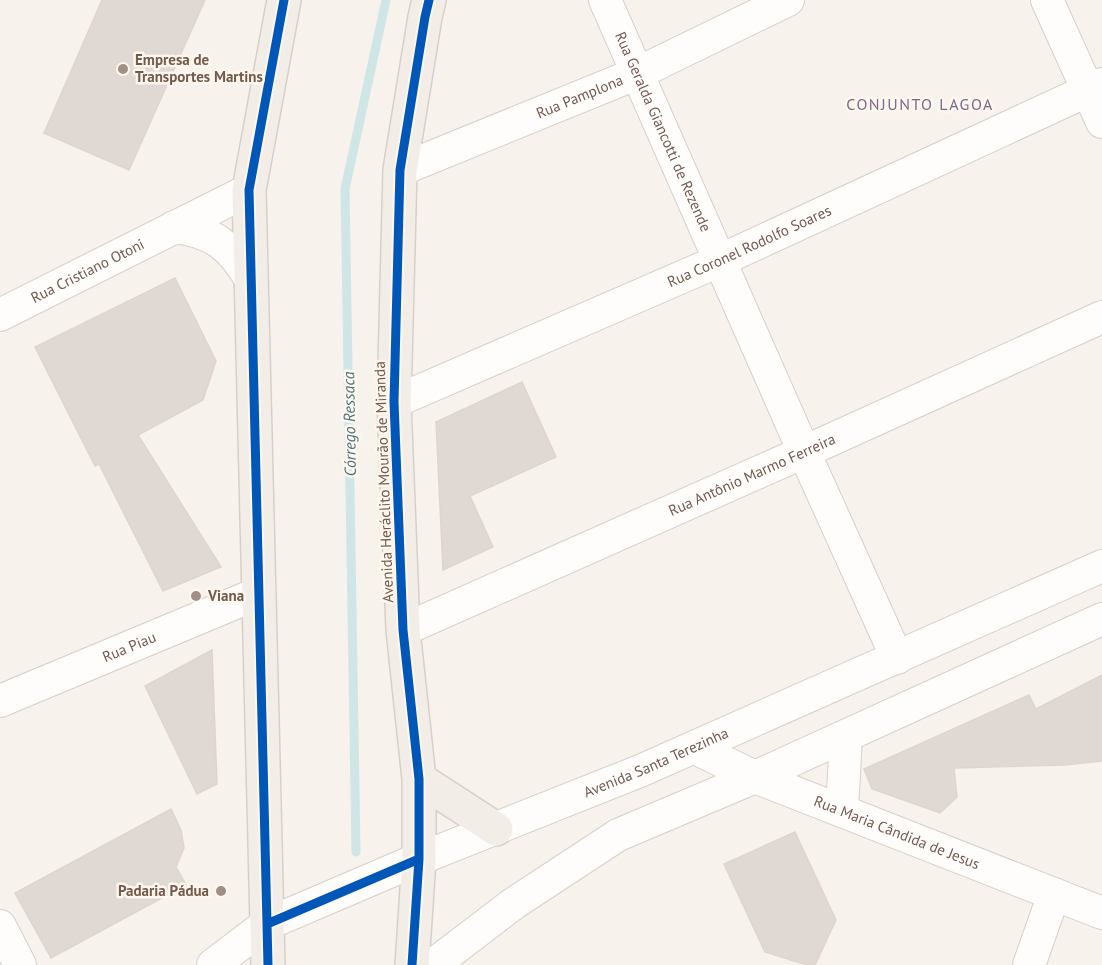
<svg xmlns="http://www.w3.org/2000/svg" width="1102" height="965" font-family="'PT Sans',sans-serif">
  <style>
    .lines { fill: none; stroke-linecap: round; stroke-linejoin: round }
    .stream { stroke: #cfe5e6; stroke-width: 9 }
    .building { fill: #e0d8d2; stroke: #dfd5ce; stroke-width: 1.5 }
    .minor-casing { stroke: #d6cfca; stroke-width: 34 }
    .major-casing { stroke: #d8cfca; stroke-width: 36 }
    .minor { stroke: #fefdfc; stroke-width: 32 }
    .major { stroke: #f2ede6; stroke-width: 33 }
    .cycleway-casing { stroke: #fef7ee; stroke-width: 13 }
    .cycleway { stroke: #0057b8; stroke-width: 9 }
    .poi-dot { fill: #a18f85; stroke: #fef7ee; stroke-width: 2 }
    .labels { text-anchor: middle; stroke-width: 5; stroke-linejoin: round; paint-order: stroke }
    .poi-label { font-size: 15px; font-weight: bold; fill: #73594e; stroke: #fef7ee; text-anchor: start }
    .street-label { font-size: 15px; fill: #73594e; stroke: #fef7ee }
    .neighbourhood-label { font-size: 16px; letter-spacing: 1.5px; fill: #7e668f; stroke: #fef7ee }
    .water-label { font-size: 16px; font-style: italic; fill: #46777e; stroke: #fef7ee }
  </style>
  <rect width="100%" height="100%" fill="#f7f2ec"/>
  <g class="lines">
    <path class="stream" d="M356,852l-11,-663 41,-189"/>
  </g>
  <path class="building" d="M102,0h103l-76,170 -85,-37z
    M175,278l41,83 -13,39 -65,35 83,132 -58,24 -64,-127 -4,2 -60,-119z
    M522,382l34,75 -86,39 23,51 -50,23 -7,-148z
    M212,650l5,134 -20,10 -52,-108z
    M1102,675v86l-37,4 -111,3 3,29 -17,16 -68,-24 -8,-20 165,-74 7,14z
    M171,809l10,21 3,18 -8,19 10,18 -135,73 -36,-65z
    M795,832l41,88 -21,45h-8l-42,-13 -41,-88z"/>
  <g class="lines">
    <g class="minor-casing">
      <g id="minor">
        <path id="s1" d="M605,0l199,452 93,206"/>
        <path d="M1047,0l55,122"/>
        <path id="s2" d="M400,170l238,-97 150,-73"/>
        <path d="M174,227c39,4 58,20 77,53"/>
        <path id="s3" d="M0,315l249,-125"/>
        <path id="s4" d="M394,402l327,-142 381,-176"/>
        <path id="s5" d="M403,630l401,-178 298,-135"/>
        <path id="s6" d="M0,701l259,-108"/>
        <path id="s7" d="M695,748l60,29 347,136"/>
        <path d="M842,811l4,-75"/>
        <path d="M0,926l20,39"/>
        <path id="s8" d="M213,965l54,-41 152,-65 221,-88 462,-205"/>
        <path d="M433,965l80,-61 105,-69 137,-58 347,-158"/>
        <path d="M1029,965l25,-71"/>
      </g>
    </g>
    <g class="major-casing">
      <path id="major" d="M419,779l77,50
        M268,965l-19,-775 35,-190
        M412,965l7,-106v-80l-16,-149 -9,-228 6,-232 25,-153 4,-17"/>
    </g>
    <use href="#minor" class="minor"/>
    <use href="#major" class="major"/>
    <g class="cycleway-casing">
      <path id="cycleway" d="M267,924l152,-65
        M268,965l-19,-775 35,-190
        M412,965l7,-106v-80l-16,-149 -9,-228 6,-232 25,-153 4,-17"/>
    </g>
    <use href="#cycleway" class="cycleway"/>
  </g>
  <g class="poi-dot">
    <circle cx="123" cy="69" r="6"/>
    <circle cx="196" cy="596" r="6"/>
    <circle cx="221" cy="891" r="6"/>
  </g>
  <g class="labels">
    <g class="poi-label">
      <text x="135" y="65">Empresa de<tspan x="135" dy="17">Transportes Martins</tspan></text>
      <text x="208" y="601">Viana</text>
      <text x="209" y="896" text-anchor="end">Padaria Pádua</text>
    </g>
    <g class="street-label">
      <text dy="5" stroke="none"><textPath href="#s2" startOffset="194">Rua Pamplona</textPath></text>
      <text dy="5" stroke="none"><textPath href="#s1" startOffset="144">Rua Geralda Giancotti de Rezende</textPath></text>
      <text dy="5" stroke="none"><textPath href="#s4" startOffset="388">Rua Coronel Rodolfo Soares</textPath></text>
      <text dy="5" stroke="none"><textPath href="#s3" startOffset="98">Rua Cristiano Otoni</textPath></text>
      <text dy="5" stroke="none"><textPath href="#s5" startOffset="382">Rua Antônio Marmo Ferreira</textPath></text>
      <text transform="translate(384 482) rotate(-92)" y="5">Avenida Heráclito Mourão de Miranda</text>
      <text dy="5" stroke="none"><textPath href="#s6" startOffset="140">Rua Piau</textPath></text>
      <text dy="5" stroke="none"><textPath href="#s8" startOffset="489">Avenida Santa Terezinha</textPath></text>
      <text dy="5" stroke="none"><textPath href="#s7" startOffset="219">Rua Maria Cândida de Jesus</textPath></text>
    </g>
    <g class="neighbourhood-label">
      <text x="920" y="110">CONJUNTO LAGOA</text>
    </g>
    <g class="water-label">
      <text transform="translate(349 424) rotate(-91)" y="6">Córrego Ressaca</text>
    </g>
  </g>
</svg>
